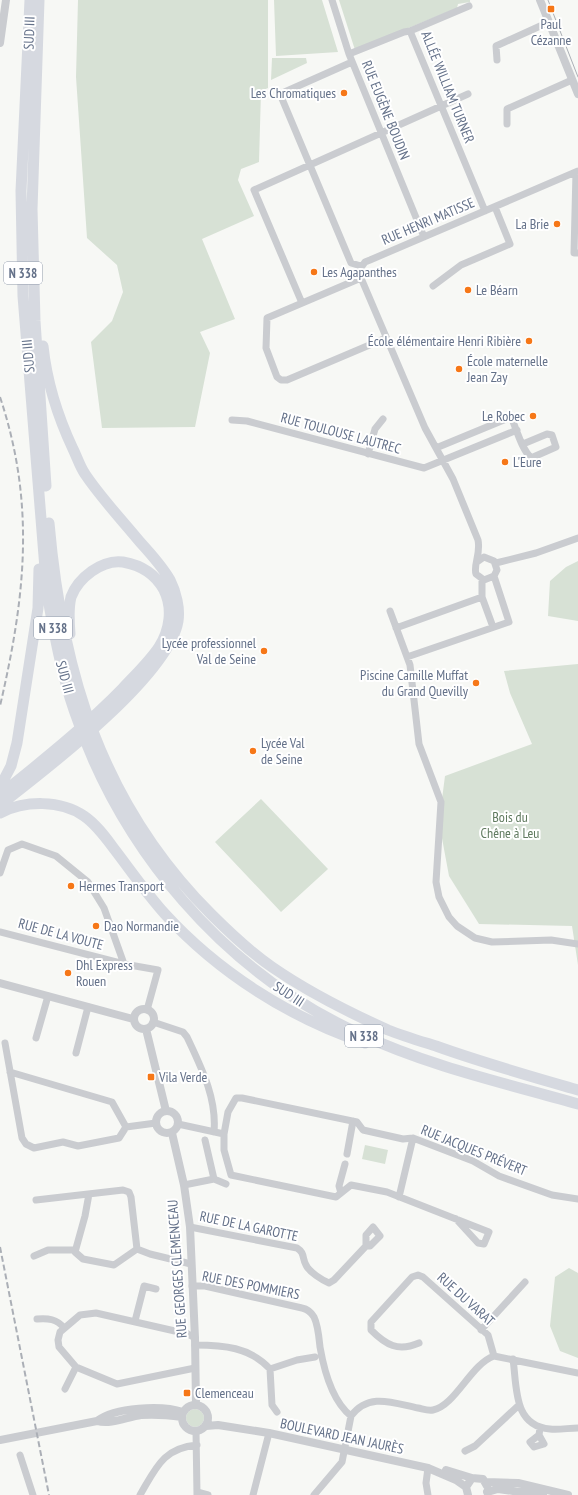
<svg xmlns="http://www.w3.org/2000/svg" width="578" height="1495" font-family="'PT Sans Narrow',sans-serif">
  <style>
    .green { fill: #d7e1d5 }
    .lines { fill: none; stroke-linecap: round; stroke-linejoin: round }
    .minor { stroke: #caccd0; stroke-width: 7 }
    .tertiary { stroke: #caccd0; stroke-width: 8 }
    .trunk { stroke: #d6d9e0; stroke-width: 11 }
    .tram { stroke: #abafb6; stroke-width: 1 }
    .rail { stroke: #abafb6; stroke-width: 2; stroke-dasharray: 6 3; stroke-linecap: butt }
    .poi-dot { fill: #f67717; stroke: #fff; stroke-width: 1.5 }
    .labels { text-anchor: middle; stroke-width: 4; stroke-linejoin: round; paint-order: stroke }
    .shield { fill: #fff; stroke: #929cac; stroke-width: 1 }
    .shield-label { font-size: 13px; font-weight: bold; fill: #647189 }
    .poi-label { font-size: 14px; fill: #647189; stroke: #fff; text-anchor: start }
    .street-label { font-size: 14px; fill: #647189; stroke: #fff }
    .park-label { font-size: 14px; fill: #607a5f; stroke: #fff }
  </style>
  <rect width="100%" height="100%" fill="#f7f8f5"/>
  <path class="green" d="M78,0h190v88l-7,3 -2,71 -18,7 -3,11 16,36 -52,23 33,80 -35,13 10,21 -15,74 -93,1 -11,-86 21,-21 11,-29 -6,-27 -30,-27 -11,-161z
    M274,0h48l16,52 -62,4z
    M339,0h131v2l-12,2 -1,4 -102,42z
    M272,58h34l1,5 -36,17z
    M578,561v60l-30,-5 2,-35 16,-14z
    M578,664v301l-6,-39 -93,-2 -30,-48 -10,-54 6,-46 87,-32 -22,-51 -6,-22z
    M261,799l67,70 -47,43 -66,-70z
    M365,1145l23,5 -3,14 -23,-5z
    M569,1268l9,5v85l-18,-7 -10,-25 5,-49z
    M186 1418a9 9 0 1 1 18 0a9 9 0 1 1-18 0Z"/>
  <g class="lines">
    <path class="minor" d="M332,0l17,54 75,183
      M469,6l-59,25 75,180
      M349,54l55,-22 6,-1
      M497,60l-1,-14 53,-24
      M352,62l-72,32 71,169 10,3
      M507,124v-15l65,-29
      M576,172l-2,81h4
      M361,278l-94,40 -1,30 11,29 4,3h6l99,-42
      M433,286l28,-21 49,-21 -15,-37
      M302,303l-48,-113 214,-96
      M232,420l15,1 177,47 93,-38
      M436,448l75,-31c6,13 10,31 20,41l25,-11 -4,-12 -5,-1 -24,10
      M368,454l7,-25 8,-10
      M477,562l7,-5 10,4 3,9 -3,6 -10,4 -8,-6c-3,-9 5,-20 2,-34l-25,-61 -28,-51 -64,-150 -1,-9 5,-7 5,-2 208,-89
      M496,563l40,-10 42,-15
      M482,579v18l11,30
      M390,611l20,54 9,79 22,58 -5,80 3,15 10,20 8,9 18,12 17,4 59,-2 27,4
      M396,628l86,-31
      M407,657l102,-35 -15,-46
      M0,873l8,-23 14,-6 34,12 32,26 16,26 20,56
      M0,932l124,32 34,6 -11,40
      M153,1022l30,10 4,5c14,30 30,61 27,95
      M36,1038l12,-42
      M5,1043l17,95 4,6 8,4 29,-6 15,4 41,-8 7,-11
      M76,1053l12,-46
      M10,1072l102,30 14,25
      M178,1124l46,10v16l7,25 105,22 15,-12 36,7 102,40 -5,12 -6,-1 -22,-24
      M126,1127l30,-4
      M224,1134l4,-22 8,-14h6l115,24 6,8 40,9 10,-1 60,23 26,15 53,19 26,4
      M347,1154l6,-33
      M214,1179l12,5
      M184,1185l30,-6 -9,-39
      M341,1193l-2,-7 6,-22
      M89,1194l-4,22 -10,36 8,7 31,6 23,-16
      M399,1197l14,-59
      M36,1200l87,-10 6,2 2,5 6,52 13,5 41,10
      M190,1227l107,21c8,5 5,10 9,17 3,7 16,15 23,18l5,-3 32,-34h4l10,-10 -7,-9 -7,8v11
      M34,1256l14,-6h27
      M192,1286h13l97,22c5,1 9,4 12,9 4,8 5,20 6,30 4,23 12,54 31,69
      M37,1319c11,-1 20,0 27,9
      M135,1321l9,-35 12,3
      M481,1330l44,-48
      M419,1343c-21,9 -33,2 -48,-13v-8l41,-45 6,-2 5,2 65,58 6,21
      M195,1345c28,0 55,2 75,24l2,36 5,7
      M513,1359c4,28 0,67 37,70 9,1 19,-1 28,-1
      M195,1368l-78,16 -41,-17 -17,-20 -1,-7 2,-8 20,-17 16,-2 92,21 7,4
      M270,1369l27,-9 18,-3
      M65,1389l11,-22
      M196,1431l1,64
      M539,1435l5,9 -10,3 -4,-5 9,-7 1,-7
      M465,1451l10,-5 44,-41
      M20,1455l13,40
      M428,1468l-2,15 2,12
      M197,1492l11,3
      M140,1495c16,-27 23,-47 57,-50
      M253,1495l16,-62
      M314,1495l28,-33 9,-46c18,-24 42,-13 67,-8 5,1 10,3 15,2 22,-4 38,-46 61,-54l84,17"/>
    <path class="tertiary" d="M540,0l38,94
      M0,43l6,-43
      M0,983l133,36
      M134 1019a10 10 0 1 1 20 0a10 10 0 1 1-20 0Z
      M146,1029l20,82
      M156 1122a11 11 0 1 1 22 0a11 11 0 1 1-22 0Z
      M172,1133l12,52 6,42 5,111 1,67
      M182 1418a13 13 0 1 1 26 0a13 13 0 1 1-26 0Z
      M97,1421c18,-14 65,-16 86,-9
      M206,1426l12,-1 51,8 159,35 28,12 10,7
      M0,1440l97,-19c14,4 30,-4 44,-6 14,-1 27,0 41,2
      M446,1470l26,8
      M486,1482l32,1 50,12
      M487,1492l11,-3 45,6
      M468,1495l-2,-8 6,-9 11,1 4,7"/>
    <path class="trunk" d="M30,0l-9,191 2,105 24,297c7,39 14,79 27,117 47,140 149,261 284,323 70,33 146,50 220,71
      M39,0l-7,209 3,112 11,165
      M49,523c13,150 53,282 162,391 19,19 39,38 61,53 36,25 76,45 116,63 15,6 32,11 48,16 47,17 94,30 142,44
      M0,787l11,-21 6,-23 21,-135 1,-39
      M0,795c42,-34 85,-68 123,-107 12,-13 26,-26 36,-41 11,-17 14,-39 5,-57 -9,-17 -24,-25 -41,-28 -21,-3 -45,16 -52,35 -3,12 -2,25 -1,37
      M0,805c45,-35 169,-129 178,-184 2,-13 -2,-29 -8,-41 -8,-14 -19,-26 -30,-38 -18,-22 -39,-44 -55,-68 -5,-7 -8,-17 -12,-25 -16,-34 -26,-65 -30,-103
      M0,813c25,-13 61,-13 84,3 12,8 22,22 31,34 16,21 32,44 50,64 53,58 125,104 200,129"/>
    <path class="tram" d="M548,0l30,77"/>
    <path class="rail" d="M0,397c36,108 25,201 0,309
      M0,1247l49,248"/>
  </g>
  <g class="poi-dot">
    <rect x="547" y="5" width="8" height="8" rx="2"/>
    <circle cx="344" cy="93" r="4"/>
    <circle cx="557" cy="224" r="4"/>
    <circle cx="314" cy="272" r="4"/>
    <circle cx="468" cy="290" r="4"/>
    <circle cx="529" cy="341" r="4"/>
    <circle cx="459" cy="369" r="4"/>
    <circle cx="533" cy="416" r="4"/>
    <circle cx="505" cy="462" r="4"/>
    <circle cx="264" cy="651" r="4"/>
    <circle cx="476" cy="683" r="4"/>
    <circle cx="253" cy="751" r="4"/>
    <circle cx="71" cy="886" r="4"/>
    <circle cx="96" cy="926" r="4"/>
    <circle cx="68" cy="973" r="4"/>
    <rect x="147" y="1073" width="8" height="8" rx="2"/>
    <rect x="183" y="1389" width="8" height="8" rx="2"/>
  </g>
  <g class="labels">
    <g class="shield">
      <rect x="4" y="262" width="38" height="22" rx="3"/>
      <rect x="34" y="617" width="38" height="22" rx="3"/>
      <rect x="345" y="1025" width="38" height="22" rx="3"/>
    </g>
    <g class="shield-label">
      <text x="23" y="278">N 338</text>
      <text x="53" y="633">N 338</text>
      <text x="364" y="1041">N 338</text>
    </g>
    <g class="poi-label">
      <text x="551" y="29" text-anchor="middle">Paul<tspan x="551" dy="16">Cézanne</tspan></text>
      <text x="336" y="98" text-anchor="end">Les Chromatiques</text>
      <text x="549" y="229" text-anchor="end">La Brie</text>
      <text x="322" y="277">Les Agapanthes</text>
      <text x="476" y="295">Le Béarn</text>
      <text x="521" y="346" text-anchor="end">École élémentaire Henri Ribière</text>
      <text x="467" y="366">École maternelle<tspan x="467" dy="16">Jean Zay</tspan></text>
      <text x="525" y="421" text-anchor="end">Le Robec</text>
      <text x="513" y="467">L'Eure</text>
      <text x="256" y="648" text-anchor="end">Lycée professionnel<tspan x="256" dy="16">Val de Seine</tspan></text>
      <text x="468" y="680" text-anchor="end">Piscine Camille Muffat<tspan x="468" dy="16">du Grand Quevilly</tspan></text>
      <text x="261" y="748">Lycée Val<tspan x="261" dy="16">de Seine</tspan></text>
      <text x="79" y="891">Hermes Transport</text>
      <text x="104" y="931">Dao Normandie</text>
      <text x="76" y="970">Dhl Express<tspan x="76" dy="16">Rouen</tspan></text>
      <text x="159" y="1082">Vila Verde</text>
      <text x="195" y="1398">Clemenceau</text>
    </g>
    <g class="street-label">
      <text transform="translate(29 33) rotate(-88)" y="5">SUD III</text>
      <text transform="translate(448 87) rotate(68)" y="5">ALLÉE WILLIAM TURNER</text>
      <text transform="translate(386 110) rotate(68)" y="5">RUE EUGÈNE BOUDIN</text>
      <text transform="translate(428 221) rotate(-23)" y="5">RUE HENRI MATISSE</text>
      <text transform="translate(28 356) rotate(-95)" y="5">SUD III</text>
      <text transform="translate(341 433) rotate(15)" y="5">RUE TOULOUSE LAUTREC</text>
      <text transform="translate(65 677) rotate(75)" y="5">SUD III</text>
      <text transform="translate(61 934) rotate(15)" y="5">RUE DE LA VOUTE</text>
      <text transform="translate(289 994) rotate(33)" y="5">SUD III</text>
      <text transform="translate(474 1150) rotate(22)" y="5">RUE JACQUES PRÉVERT</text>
      <text transform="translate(249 1226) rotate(12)" y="5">RUE DE LA GAROTTE</text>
      <text transform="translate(177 1269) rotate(-94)" y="5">RUE GEORGES CLEMENCEAU</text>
      <text transform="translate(251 1285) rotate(11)" y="5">RUE DES POMMIERS</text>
      <text transform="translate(466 1299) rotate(42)" y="5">RUE DU VARAT</text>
      <text transform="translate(342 1436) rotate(12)" y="5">BOULEVARD JEAN JAURÈS</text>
    </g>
    <g class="park-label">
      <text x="510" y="822">Bois du<tspan x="510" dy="16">Chêne à Leu</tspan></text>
    </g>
  </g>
</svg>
